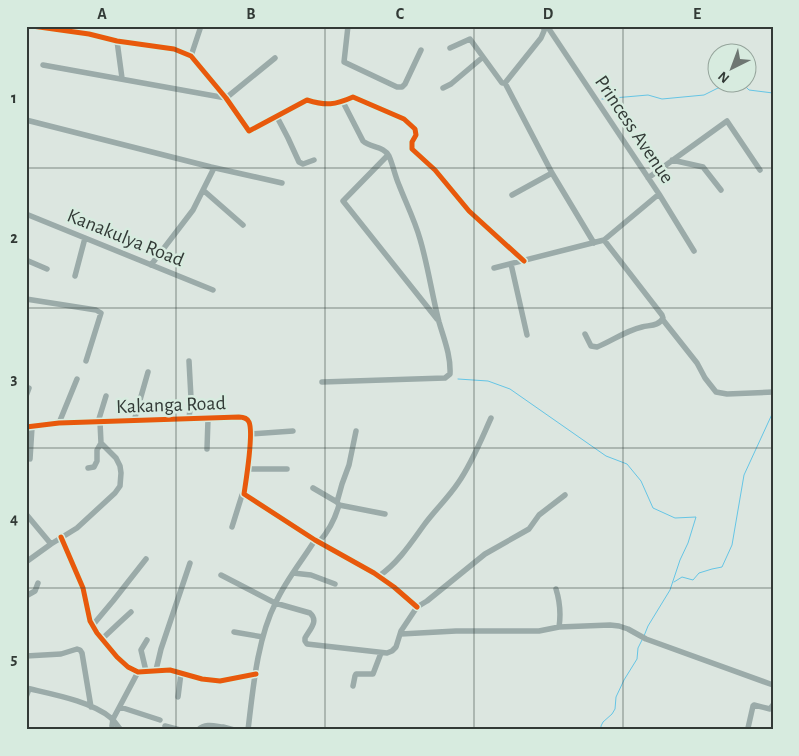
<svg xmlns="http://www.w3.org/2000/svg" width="799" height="756" font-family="'Alegreya Sans',sans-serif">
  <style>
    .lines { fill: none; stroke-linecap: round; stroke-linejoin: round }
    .stream { stroke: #65c5e5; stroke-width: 1 }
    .minor { stroke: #9baba9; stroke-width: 5.5 }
    .cycleway-casing { stroke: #d7ebdf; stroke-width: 8 }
    .cycleway { stroke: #e8590c; stroke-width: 5 }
    .grid { fill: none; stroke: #323a36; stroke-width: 1; stroke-opacity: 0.55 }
    .labels { text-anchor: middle; stroke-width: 5; stroke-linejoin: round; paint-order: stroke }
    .street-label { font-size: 20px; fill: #323a36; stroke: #d7ebdf }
    .neatline { fill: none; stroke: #323a36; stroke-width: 2 }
    .grid-label { font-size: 16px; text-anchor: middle; font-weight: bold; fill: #323a36 }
  </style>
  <rect width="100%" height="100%" fill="#dce6e0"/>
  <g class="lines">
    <path class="stream" d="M602,99l46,-4 14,4 42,-4 14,-7 20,-2h7l4,4 24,3
      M458,379l30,2 22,8 96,67 21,8 14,17 12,27 22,10 21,-1 -8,26 -8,17 -10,30 -22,36 -4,10
      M674,582l8,-5 11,3 6,-7 13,-4 10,-2 10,-22 12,-70 29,-63
      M601,730v-4l2,-4 9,-8 3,-5 1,-12 8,-17 13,-21 1,-11 4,-8"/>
    <path class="minor" d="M32,26l57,8 28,7 57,8 17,7 35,42 23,33 58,-31c19,6 28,5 46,-3l51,22 11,10 1,6 -4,7v7l23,21 34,41 55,50
      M348,26l-4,36 53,25h5l3,-3 16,-34
      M547,26l112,168 35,57
      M117,41l5,37
      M450,48l20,-9 32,44h3l47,90 42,70
      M191,56l10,-30
      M43,65l183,33 49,-40
      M505,83l36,-45 3,-7v-5
      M443,88l8,-4 32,-27
      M277,117l11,21 11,24 4,2 11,-4
      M26,120l185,47 71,16
      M388,155l-45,46 94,118
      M672,160l31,7 18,23
      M648,178l79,-57 33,49
      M203,190l40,35
      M512,195l40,-22
      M26,214l187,76
      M26,260l21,9
      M511,264l16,71
      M151,265l42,-55 21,-42
      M494,268l110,-28 55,-46
      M75,276l10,-38
      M26,299l70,11 5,3 -15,48
      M663,320l34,43 8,15 11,14 11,2 46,-2
      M585,334l6,12 6,1c15,-6 28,-16 45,-20 8,-2 17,-1 21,-9l-1,-3 -58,-75
      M322,382l123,-4 5,-4c1,-18 -6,-35 -11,-52 -7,-27 -11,-56 -19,-83 -5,-18 -14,-36 -21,-54 -4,-9 -6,-20 -10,-29 -5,-10 -18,-8 -26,-15l-20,-39
      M26,396l3,-8
      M189,419l2,-21 -2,-37
      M134,421l14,-49
      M98,422l8,-26
      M59,423l18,-44
      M26,427l33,-4 180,-6c4,0 8,1 10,5 5,11 -3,58 -5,72l71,46 59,33 20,14 23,20
      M250,434l43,-3
      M207,449l1,-30
      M30,459l2,-32
      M88,468l6,-1 3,-6v-11l4,-7 -1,-21
      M247,469h40
      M313,488l24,14
      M339,505l46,9
      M26,514l25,30
      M232,527l10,-32 2,-1
      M61,537l22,51 7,33 7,12 20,24 11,10 10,5 32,-2 32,9 18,2 36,-7
      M319,542c10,-11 16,-23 20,-37l-2,-3 5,-18 7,-19 7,-34
      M26,562l25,-18 26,-16 38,-35 5,-7 1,-13 -1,-7 -4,-8 -15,-15
      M293,573l18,2 24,9
      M221,575l54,28 35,10c9,8 0,16 -5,25v3l2,3 80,9 5,-2 4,-4 5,-16 16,-24 10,-6 58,-47 44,-25 10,-14 26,-20
      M379,576c19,-13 32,-33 45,-51 11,-15 24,-27 34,-42 14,-20 23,-43 33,-65
      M26,596l9,-5 3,-8
      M92,626l21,-25 33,-42
      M559,627l51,-2 9,1 9,3 18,10 127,46
      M234,632l29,5
      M401,634l55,-3h83l20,-4c2,-13 1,-25 -3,-38
      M102,639l17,-16 12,-11
      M26,656l35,-2 16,-5 3,1 2,3 9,54
      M156,670l5,-21 29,-86
      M146,671l-5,-21 6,-10
      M353,686l2,-10 1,-2h17l8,-21
      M26,688c25,6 65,13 85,30 4,3 6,8 10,12
      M26,697l3,-8
      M178,697l3,-24
      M120,707l40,13
      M112,726l1,-7 25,-47
      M165,726l15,4
      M748,728l5,-22 1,-1 16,4 3,-4
      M223,729v-2l11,3
      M198,730c8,-7 16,-4 25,-3
      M248,730c5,-41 9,-91 28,-128 10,-22 26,-41 39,-62"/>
    <g class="cycleway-casing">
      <path id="cycleway" d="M32,26l57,8 28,7 57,8 17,7 35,42 23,33 58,-31c19,6 28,5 46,-3l51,22 11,10 1,6 -4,7v7l23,21 34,41 55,50
        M26,427l33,-4 180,-6c4,0 8,1 10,5 5,11 -3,58 -5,72l71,46 59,33 20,14 23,20
        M61,537l22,51 7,33 7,12 20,24 11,10 10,5 32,-2 32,9 18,2 36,-7"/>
    </g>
    <use href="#cycleway" class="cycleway"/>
  </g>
  <path class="grid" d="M176,26v704M325,26v704M474,26v704M623,26v704M26,168h747M26,308h747M26,448h747M26,588h747"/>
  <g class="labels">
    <g class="street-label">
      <text transform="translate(635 129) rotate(56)" y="7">Princess Avenue</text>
      <text transform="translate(126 237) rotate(22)" y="7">Kanakulya Road</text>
      <text transform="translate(171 404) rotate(-2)" y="7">Kakanga Road</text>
    </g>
  </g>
  <rect width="799" height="756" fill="none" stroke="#d7ebdf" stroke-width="55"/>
  <g transform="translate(732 68) rotate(222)"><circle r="24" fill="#d7ebdf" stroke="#95a49b"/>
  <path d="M0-4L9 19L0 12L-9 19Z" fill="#6e7672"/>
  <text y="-8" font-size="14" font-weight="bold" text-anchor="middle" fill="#323a36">N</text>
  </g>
  <rect x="28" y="28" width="744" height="700" class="neatline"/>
  <g class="grid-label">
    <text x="102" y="19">A</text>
    <text x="251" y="19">B</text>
    <text x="400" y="19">C</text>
    <text x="548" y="19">D</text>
    <text x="697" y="19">E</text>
    <text x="14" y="103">1</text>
    <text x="14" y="243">2</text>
    <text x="14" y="384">3</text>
    <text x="14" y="524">4</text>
    <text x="14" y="664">5</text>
  </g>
</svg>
